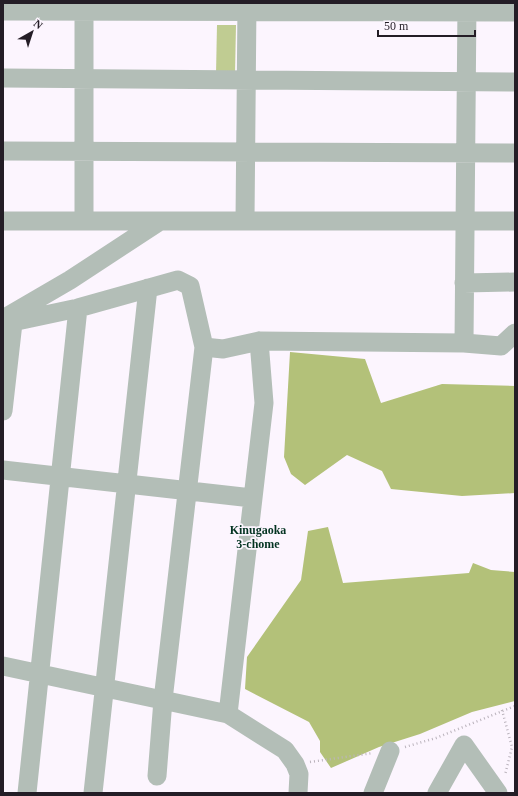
<svg xmlns="http://www.w3.org/2000/svg" width="518" height="796" font-family="Georgia,serif">
  <style>
    .green { fill: #c0cc92 }
    .forest { fill: #b3c179 }
    .lines { fill: none; stroke-linecap: round; stroke-linejoin: round }
    .path { stroke: #bbb4bd; stroke-width: 2.5; stroke-dasharray: 1 3; stroke-linecap: butt }
    .minor { stroke: #b3beb7; stroke-width: 19 }
    .labels { text-anchor: middle; stroke-width: 3.5; stroke-linejoin: round; paint-order: stroke }
    .neighbourhood-label { font-size: 12px; font-weight: bold; fill: #033321; stroke: #fcf5fe }
  </style>
  <rect width="100%" height="100%" fill="#fcf5fe"/>
  <path class="green" d="M217,25h19l-1,49h-19z"/>
  <path class="forest" d="M290,352l75,7 16,44 61,-19 73,2v107l-53,3 -71,-7 -9,-18 -35,-16 -42,30 -14,-11 -7,-17z
    M328,527l15,56 126,-10 4,-10 18,7 24,2v129l-43,11 -52,22 -41,13 -48,21 -11,-16v-11l-11,-19 -64,-33 2,-32 54,-77 7,-49z"/>
  <g class="lines">
    <path class="path" d="M502,710l10,37 -7,28
      M405,747l31,-9 79,-32
      M310,762l63,-9"/>
    <path class="minor" d="M84,3v218
      M3,11l512,1
      M3,78l512,4
      M3,151l512,2
      M3,221h512
      M245,221l2,-218
      M464,283l51,-1
      M3,319l67,-39 90,-59
      M3,324l75,-16 100,-28 12,6 14,61 -41,353 -6,76
      M464,343l3,-340
      M204,347l19,2 36,-8
      M3,411l10,-88
      M3,470l249,28
      M3,666l225,48 57,36 10,14 4,10 -1,19
      M228,714l36,-311 -5,-62 205,2 37,3 14,-13
      M27,793l51,-485
      M93,793l55,-505
      M373,793l17,-42
      M437,793l27,-48 34,48"/>
  </g>
  <g class="labels">
    <g class="neighbourhood-label">
      <text x="258" y="534">Kinugaoka<tspan x="258" dy="14">3-chome</tspan></text>
    </g>
  </g>
  <rect width="518" height="796" fill="none" stroke="#241d26" stroke-width="8"/>
  <g transform="translate(32 32) rotate(39)" stroke="#fcf5fe" stroke-width="3" paint-order="stroke">
  <path d="M0-3L7 15L0 10L-7 15Z" fill="#241d26"/>
  <text y="-6" font-size="11" font-weight="bold" text-anchor="middle" fill="#241d26">N</text>
  </g>
  <path d="M378 30v6h97v-6" fill="none" stroke="#241d26" stroke-width="2"/>
  <text x="384" y="30" font-size="12" fill="#241d26" stroke="#fcf5fe" stroke-width="3" paint-order="stroke">50 m</text>
</svg>
